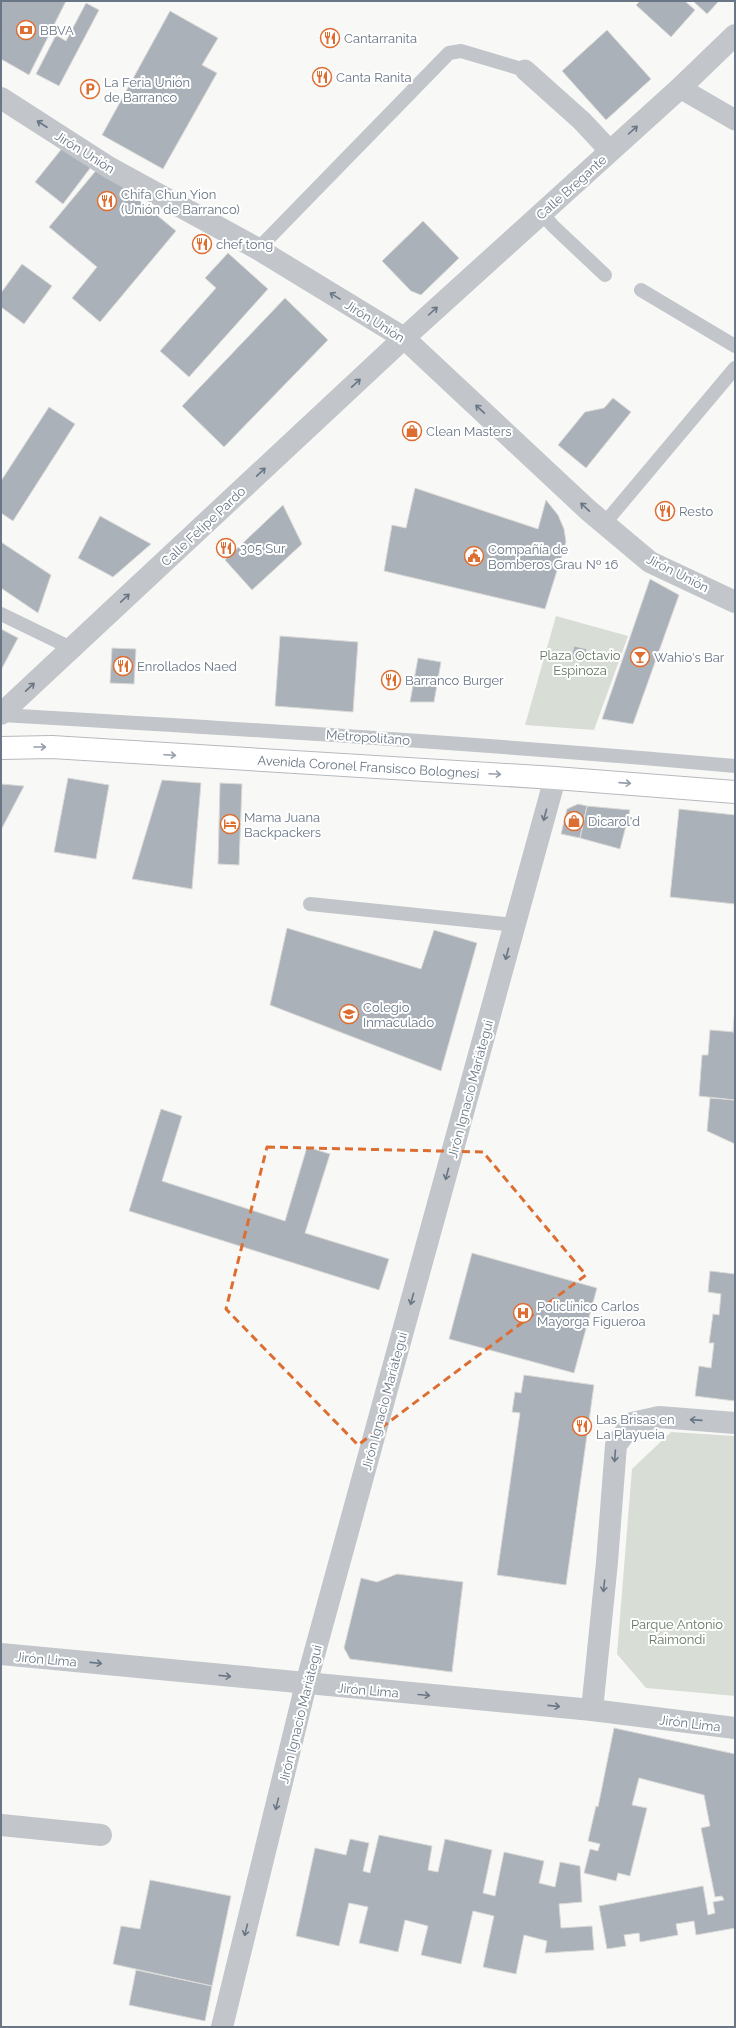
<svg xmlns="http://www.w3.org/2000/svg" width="736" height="2028" font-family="Raleway,sans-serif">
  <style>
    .green { fill: #d8ddd5 }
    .building { fill: #abb1b8; stroke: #dadad8 }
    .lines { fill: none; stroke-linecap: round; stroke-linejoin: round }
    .primary-casing { stroke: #b5b9bd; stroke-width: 24 }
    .service { stroke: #c2c5c9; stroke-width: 14 }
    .pedestrian { stroke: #c2c5c9; stroke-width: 21 }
    .minor { stroke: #c2c5c9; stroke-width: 22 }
    .tertiary { stroke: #c2c5c9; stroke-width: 22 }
    .primary { stroke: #fff; stroke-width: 22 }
    .oneway { stroke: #697686 }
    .oneway2 { stroke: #969faa }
    .marked { fill: none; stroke: #dd6e32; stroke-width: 3; stroke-dasharray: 8 5; stroke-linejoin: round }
    .labels { text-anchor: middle; stroke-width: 4; stroke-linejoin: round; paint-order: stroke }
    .poi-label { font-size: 13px; fill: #697686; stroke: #fff; text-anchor: start }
    .street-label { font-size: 13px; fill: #697686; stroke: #fff }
    .park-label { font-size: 13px; fill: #657863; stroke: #fff }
  </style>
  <rect width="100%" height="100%" fill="#f8f9f6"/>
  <path class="green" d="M556,616l72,20 -34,94 -69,-5z
    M671,1432l64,4v260l-89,-8 -29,-34 15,-185z"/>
  <path class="building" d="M1,1h65l-37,74 -28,-16z
    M640,1h45l10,9 -24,27 -35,-32z
    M693,1h26l-12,13z
    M86,3l13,7 -40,76 -23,-12 20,-39 10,6z
    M170,11l48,27 -16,27 15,8 -54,96 -61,-34z
    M607,30l44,49 -45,41 -44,-49z
    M64,146l27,21 -28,37 -28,-22z
    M99,167l77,64 -76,91 -28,-24 25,-31 -48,-40z
    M423,221l36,37 -38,37 -10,-4 -29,-30z
    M228,253l40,36 -79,88 -29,-26 56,-63 -11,-10z
    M22,264l30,22 -28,38 -23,-17v-14z
    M285,298l43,42 -104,107 -42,-41z
    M613,398l18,14 -45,56 -28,-23 27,-33 19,-4z
    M49,407l26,17 -62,97 -12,-8v-32z
    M415,488l123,41 8,-29 12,15 6,14 2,13 -21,67 -161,-38 8,-46 14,3z
    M283,505l19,39 -50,46 -27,-30z
    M100,516l51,28 -38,33 -35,-19z
    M1,542l50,33 -13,38 -37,-25z
    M650,579l29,16 -46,129 -31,-5z
    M1,629l17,9 -17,32z
    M280,636l78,6 -5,70 -78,-6z
    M574,646l13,3 -3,13 -13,-3z
    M112,648l24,1 -2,35 -24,-1z
    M418,658l23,4 -7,40h-24z
    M68,778l41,7 -13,74 -42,-7z
    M162,780l39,3 -9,106 -60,-10z
    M220,783l22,1 -3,81 -21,-1z
    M1,784l23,2 -23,44z
    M578,804l9,2 -7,32 -19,-4 6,-25z
    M587,806l43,4 -10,39 -40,-11z
    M679,809l56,6v89l-65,-7z
    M287,928l134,41 13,-39 43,13 -36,128 -171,-66z
    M735,1005v27h-2z
    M710,1030l25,2v68l-36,-4 3,-41h6z
    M710,1098l25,2v44l-28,-13z
    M161,1109l21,7 -20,65 123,40 22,-74 23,7 -25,79 84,26 -10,31 -250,-79z
    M472,1253l125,35 -23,85 -125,-34z
    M710,1271l25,3v127l-40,-5 4,-30 12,2 3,-25h-5l4,-29 6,1 2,-21 -13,-2z
    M524,1375l70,10 -28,200 -69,-10 23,-162 -8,-1 3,-20 6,1z
    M397,1574l66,8 -11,90 -102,-13 -6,-11 17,-70 16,4z
    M614,1728l121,26v174l-39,7 -2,-14 -18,3 2,11 -38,7 -1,-9 -15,2 2,11 -19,3 -8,-43 104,-20 5,29 7,-2 -2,-11 11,-2 -2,-4 -7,1 -14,-69 9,-2 -6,-31 -65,-17 -7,27 15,3 -17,68 -12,-3 -2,8 -32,-8 6,-24 8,2 2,-7 -12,-3 8,-35 2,1z
    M379,1835l53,11 -4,24 10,2 7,-33 47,11 -9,43 12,3 9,-44 40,9 -5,22 16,4 5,-25 20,4 2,36 -23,2 2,24 31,-2 2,24 -49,3 2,-12 -23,-6 -8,39 -33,-7 11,-51 -21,-5 -12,53 -40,-9 7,-29 -23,-6 -7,32 -39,-9 9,-36 -19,-4 -10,43 -43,-10 19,-88 31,7 4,-16 19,4 -6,28 7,2z
    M150,1880l81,16 -19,90 -99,-22 8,-38 19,3z
    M136,1970l76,16 -7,35 -76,-16z"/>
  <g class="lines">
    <g class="primary-casing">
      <g id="primary">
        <path id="s1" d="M1,748l51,-1 503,31 180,14"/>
      </g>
    </g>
    <path class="service" d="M542,213l11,13 52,49
      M258,249l191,-196 12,-2 64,19
      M641,290l94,56
      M604,524l131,-156
      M1,614l70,34
      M1,715c245,14 490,29 734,51
      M310,904l205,21"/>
    <path class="pedestrian" d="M525,70l57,51 28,30
      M680,88l55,32"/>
    <path class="minor" d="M1,98l109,70 148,81 146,89 184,172 62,52 85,40
      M1,714l403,-376 276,-250 55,-53
      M592,1710l15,-148 9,-117 16,-22 27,-6 76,6
      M1,1825l100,10
      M222,2027l84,-343 249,-906"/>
    <path class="tertiary" d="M1,1654l591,56 143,18"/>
    <use href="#primary" class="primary"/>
  </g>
  <defs><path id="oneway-shaft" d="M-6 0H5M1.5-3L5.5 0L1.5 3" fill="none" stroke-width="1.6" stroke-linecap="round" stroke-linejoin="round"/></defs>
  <g class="oneway">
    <use href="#oneway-shaft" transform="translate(42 124) rotate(-147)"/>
    <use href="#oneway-shaft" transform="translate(633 130) rotate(-42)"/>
    <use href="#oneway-shaft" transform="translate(335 296) rotate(-149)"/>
    <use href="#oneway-shaft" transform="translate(433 311) rotate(-42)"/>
    <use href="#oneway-shaft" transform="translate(356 383) rotate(-43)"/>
    <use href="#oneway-shaft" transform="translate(480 409) rotate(-137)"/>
    <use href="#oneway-shaft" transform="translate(261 472) rotate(-43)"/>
    <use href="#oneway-shaft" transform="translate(585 507) rotate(-137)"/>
    <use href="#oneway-shaft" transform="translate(125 598) rotate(-43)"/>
    <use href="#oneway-shaft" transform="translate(30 687) rotate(-43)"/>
    <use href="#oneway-shaft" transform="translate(545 815) rotate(105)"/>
    <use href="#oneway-shaft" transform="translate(507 954) rotate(105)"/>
    <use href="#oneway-shaft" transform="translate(447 1174) rotate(105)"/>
    <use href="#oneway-shaft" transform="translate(412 1299) rotate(105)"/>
    <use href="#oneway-shaft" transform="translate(696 1420) rotate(-176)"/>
    <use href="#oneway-shaft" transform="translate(615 1456) rotate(94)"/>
    <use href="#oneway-shaft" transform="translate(604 1586) rotate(96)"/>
    <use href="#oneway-shaft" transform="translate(96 1663) rotate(6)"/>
    <use href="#oneway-shaft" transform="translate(225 1676) rotate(6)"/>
    <use href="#oneway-shaft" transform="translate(424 1695) rotate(5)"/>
    <use href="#oneway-shaft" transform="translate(554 1706) rotate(6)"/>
    <use href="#oneway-shaft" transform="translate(277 1804) rotate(104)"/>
    <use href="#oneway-shaft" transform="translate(246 1930) rotate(104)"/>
  </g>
  <g class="oneway2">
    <use href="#oneway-shaft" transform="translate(40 747)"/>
    <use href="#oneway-shaft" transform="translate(170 755) rotate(3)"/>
    <use href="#oneway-shaft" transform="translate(495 774) rotate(3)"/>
    <use href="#oneway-shaft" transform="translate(625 783) rotate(4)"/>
  </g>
  <path class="marked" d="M267,1147l216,5 103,123 -228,170 -132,-136z"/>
  <defs>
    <g id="bank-ring" transform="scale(1)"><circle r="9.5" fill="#fff" stroke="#dd6e32" stroke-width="1.5"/><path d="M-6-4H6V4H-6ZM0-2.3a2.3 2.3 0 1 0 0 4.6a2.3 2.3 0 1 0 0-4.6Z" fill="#dd6e32"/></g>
    <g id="restaurant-ring" transform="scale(1)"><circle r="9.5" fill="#fff" stroke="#dd6e32" stroke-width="1.5"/><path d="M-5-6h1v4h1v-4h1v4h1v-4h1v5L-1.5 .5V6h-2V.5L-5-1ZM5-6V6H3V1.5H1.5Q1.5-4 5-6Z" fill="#dd6e32"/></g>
    <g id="parking-ring" transform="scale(1)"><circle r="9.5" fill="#fff" stroke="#dd6e32" stroke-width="1.5"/><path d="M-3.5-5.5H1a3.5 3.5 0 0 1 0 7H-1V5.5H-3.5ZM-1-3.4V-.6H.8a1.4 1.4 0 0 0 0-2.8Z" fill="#dd6e32"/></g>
    <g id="shop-ring" transform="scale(1)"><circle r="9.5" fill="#fff" stroke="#dd6e32" stroke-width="1.5"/><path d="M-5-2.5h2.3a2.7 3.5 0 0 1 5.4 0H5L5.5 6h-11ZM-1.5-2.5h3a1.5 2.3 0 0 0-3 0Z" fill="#dd6e32"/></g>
    <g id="civic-ring" transform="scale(1)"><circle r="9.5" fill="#fff" stroke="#dd6e32" stroke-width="1.5"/><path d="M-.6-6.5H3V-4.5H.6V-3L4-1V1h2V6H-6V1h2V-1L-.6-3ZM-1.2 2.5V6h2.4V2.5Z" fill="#dd6e32"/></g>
    <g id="bar-ring" transform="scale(1)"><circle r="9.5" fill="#fff" stroke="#dd6e32" stroke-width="1.5"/><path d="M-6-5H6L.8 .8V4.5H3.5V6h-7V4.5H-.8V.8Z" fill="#dd6e32"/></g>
    <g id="hotel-ring" transform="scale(1)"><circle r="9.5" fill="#fff" stroke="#dd6e32" stroke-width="1.5"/><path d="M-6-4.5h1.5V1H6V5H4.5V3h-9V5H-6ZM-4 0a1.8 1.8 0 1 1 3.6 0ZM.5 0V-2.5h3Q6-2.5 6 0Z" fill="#dd6e32"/></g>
    <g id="school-ring" transform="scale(1)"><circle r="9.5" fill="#fff" stroke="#dd6e32" stroke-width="1.5"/><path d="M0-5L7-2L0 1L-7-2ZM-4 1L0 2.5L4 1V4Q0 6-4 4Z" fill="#dd6e32"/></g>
    <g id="hospital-ring" transform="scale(1)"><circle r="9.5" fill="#fff" stroke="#dd6e32" stroke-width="1.5"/><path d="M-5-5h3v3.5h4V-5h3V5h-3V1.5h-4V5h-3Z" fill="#dd6e32"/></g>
  </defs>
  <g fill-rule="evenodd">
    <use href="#bank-ring" x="26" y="30"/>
    <use href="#restaurant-ring" x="330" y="38"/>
    <use href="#restaurant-ring" x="322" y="77"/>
    <use href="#parking-ring" x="90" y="89"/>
    <use href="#restaurant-ring" x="107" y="201"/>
    <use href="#restaurant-ring" x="202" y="244"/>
    <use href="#shop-ring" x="412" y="431"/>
    <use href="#restaurant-ring" x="665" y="511"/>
    <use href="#restaurant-ring" x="226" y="548"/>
    <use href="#civic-ring" x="474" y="556"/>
    <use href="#bar-ring" x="640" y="657"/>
    <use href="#restaurant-ring" x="123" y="666"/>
    <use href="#restaurant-ring" x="391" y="680"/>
    <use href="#shop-ring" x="574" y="821"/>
    <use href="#hotel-ring" x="230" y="824"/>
    <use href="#school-ring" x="349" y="1014"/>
    <use href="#hospital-ring" x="523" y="1313"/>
    <use href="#restaurant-ring" x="582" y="1426"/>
  </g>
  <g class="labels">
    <g class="poi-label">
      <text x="40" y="35">BBVA</text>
      <text x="344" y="43">Cantarranita</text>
      <text x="336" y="82">Canta Ranita</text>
      <text x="104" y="87">La Feria Unión<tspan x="104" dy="15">de Barranco</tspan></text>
      <text x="121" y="199">Chifa Chun Yion<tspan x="121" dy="15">(Unión de Barranco)</tspan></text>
      <text x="216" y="249">chef tong</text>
      <text x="426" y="436">Clean Masters</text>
      <text x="679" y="516">Resto</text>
      <text x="240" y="553">305 Sur</text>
      <text x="488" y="554">Compañía de<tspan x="488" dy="15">Bomberos Grau Nº 16</tspan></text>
      <text x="654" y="662">Wahio's Bar</text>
      <text x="137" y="671">Enrollados Naed</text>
      <text x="405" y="685">Barranco Burger</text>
      <text x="244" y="822">Mama Juana<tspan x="244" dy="15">Backpackers</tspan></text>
      <text x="588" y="826">Dicarol'd</text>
      <text x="363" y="1012">Colegio<tspan x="363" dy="15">Inmaculado</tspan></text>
      <text x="537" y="1311">Policlínico Carlos<tspan x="537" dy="15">Mayorga Figueroa</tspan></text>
      <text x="596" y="1424">Las Brisas en<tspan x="596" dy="15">La Playueia</tspan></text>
    </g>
    <g class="street-label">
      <text transform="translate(85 152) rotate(32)" y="5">Jirón Unión</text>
      <text transform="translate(571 187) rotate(-42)" y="5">Calle Bregante</text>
      <text transform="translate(375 321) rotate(32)" y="5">Jirón Unión</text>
      <text transform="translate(203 526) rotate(-43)" y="5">Calle Felipe Pardo</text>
      <text transform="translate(678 573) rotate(27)" y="5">Jirón Unión</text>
      <text transform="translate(368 737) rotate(4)" y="5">Metropolitano</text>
      <text dy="5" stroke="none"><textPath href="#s1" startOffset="368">Avenida Coronel Fransisco Bolognesi</textPath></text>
      <text transform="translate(470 1089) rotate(-75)" y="5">Jirón Ignacio Mariátegui</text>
      <text transform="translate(384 1401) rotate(-75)" y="5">Jirón Ignacio Mariátegui</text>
      <text transform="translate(46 1659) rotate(5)" y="5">Jirón Lima</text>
      <text transform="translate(368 1690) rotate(5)" y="5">Jirón Lima</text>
      <text transform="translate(300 1714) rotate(-76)" y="5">Jirón Ignacio Mariátegui</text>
      <text transform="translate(690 1723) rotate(7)" y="5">Jirón Lima</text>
    </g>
    <g class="park-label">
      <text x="580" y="660">Plaza Octavio<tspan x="580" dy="15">Espinoza</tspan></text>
      <text x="677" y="1629">Parque Antonio<tspan x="677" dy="15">Raimondi</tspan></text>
    </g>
  </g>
  <rect width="736" height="2028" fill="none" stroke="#697686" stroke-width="4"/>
</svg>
